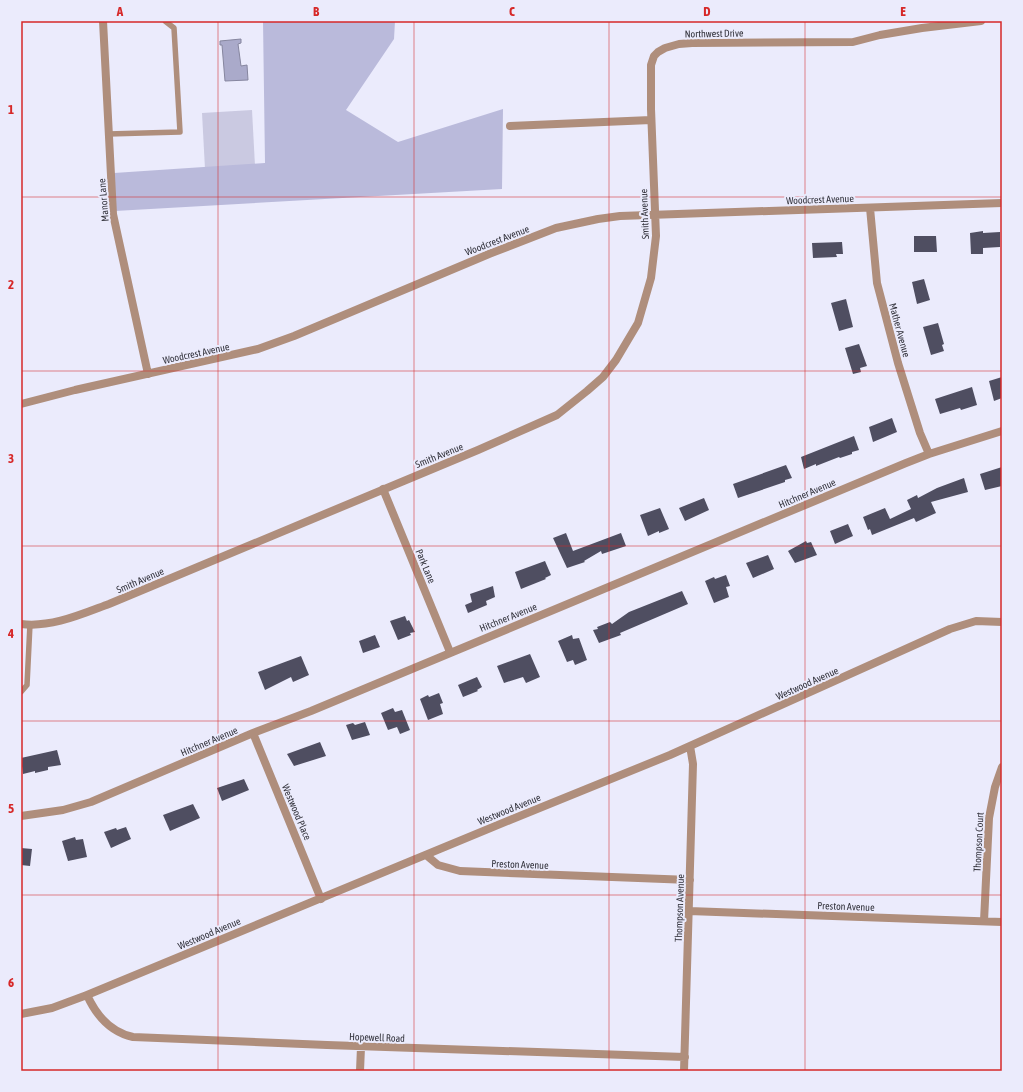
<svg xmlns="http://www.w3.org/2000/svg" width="1023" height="1092" font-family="'Asap Condensed',sans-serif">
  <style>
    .green { fill: #cac9e1 }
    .forest { fill: #babadb }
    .water { fill: #aaaaca; stroke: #86869f }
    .building { fill: #4f4e61 }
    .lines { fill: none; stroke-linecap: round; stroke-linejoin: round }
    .service { stroke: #af8e7c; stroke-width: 5.5 }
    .minor { stroke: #af8e7c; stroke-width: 8 }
    .grid { fill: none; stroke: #d62828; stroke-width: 1; stroke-opacity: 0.55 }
    .labels { text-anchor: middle; stroke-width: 4; stroke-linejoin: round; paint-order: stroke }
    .street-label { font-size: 10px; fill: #33333c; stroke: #ebebfc }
    .neatline { fill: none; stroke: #d62828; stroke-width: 1.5 }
    .grid-label { font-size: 13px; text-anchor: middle; font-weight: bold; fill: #d62828 }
  </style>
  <rect width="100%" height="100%" fill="#ebebfc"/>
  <path class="green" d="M252,110l3,56 -50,3 -3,-56z"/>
  <path class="forest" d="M263,21h132l-1,18 -48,71 52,32 105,-33 -1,80 -387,22 -1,-38 151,-10z"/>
  <path class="water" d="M241,39v4l-3,1 3,22 6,-1 1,15 -23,1 -3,-36h-2v-4z"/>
  <path class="building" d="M983,231v2l17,-1v15l-17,1v6h-12l-1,-21z
    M914,236h22l1,16h-23z
    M842,242l1,12h-7l1,3 -24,1 -1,-15z
    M924,279l6,21 -13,4 -5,-22z
    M846,299l7,28 -14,4 -8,-28z
    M938,323l6,21 -2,1 2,6 -13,4 -8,-28z
    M859,344l8,22 -7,2 1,4 -8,2 -8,-26z
    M1002,377v21l-8,3 -5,-20z
    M972,387l5,18 -16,5 -1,-2 -20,6 -5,-15z
    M892,418l5,14 -24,10 -4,-15z
    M854,436l5,14 -7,2v2l-12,4 -1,-1 -23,9v-2l-12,5 -3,-12z
    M786,465l6,13 -7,2v2l-47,16 -5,-14z
    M1002,467v19l-17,4 -5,-16z
    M964,478l4,14 -37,10 5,11 -20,9 -2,-4 -42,17 -2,-6 -2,1 -5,-13 22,-9 5,11 21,-10 -4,-9 10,-5 1,3 19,-10z
    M704,498l5,12 -24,11 -6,-13z
    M660,508l9,21 -10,4v-2l-11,5 -8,-21z
    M848,524l5,12 -18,8 -5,-13z
    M566,533l7,18 48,-18 5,13 -24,8 -1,-3 -17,10 1,1 -18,6 -14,-30z
    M806,541l1,2 4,-1 6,13 -22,8 -7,-12z
    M768,555l6,14 -21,9 -7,-15z
    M545,561l6,14 -6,3 1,1 -25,10 -6,-17z
    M726,575l4,11 -4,1 3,10 -15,6 -9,-22 9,-4 1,2z
    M493,586l2,11 -9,4 1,4 -19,8 -3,-8 7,-3 -2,-8z
    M682,591l6,13 -68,29 1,2 -22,8 -6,-13 5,-1 -1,-2 13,-5 2,2 17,-12z
    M405,616l2,5 2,-1 6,12 -5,1 1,2 -13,5 -8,-19z
    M375,635l5,12 -17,6 -4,-12z
    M572,635l1,4 6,-1 8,22 -12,5 -2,-5 -6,2 -9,-21z
    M530,654l10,23 -14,6 -3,-6 -19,6 -7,-17z
    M301,656l8,19 -16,7 -2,-5 -26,13 -7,-18z
    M477,677l5,10 -5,3 1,1 -15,6 -5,-12z
    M439,693l4,10 -3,1 3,10 -15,6 -8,-21 8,-4 1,2z
    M393,708l2,4 7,-2 8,20 -10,4 -3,-7 -9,3 -7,-17z
    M365,722l5,13 -18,5 -6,-15 7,-2 2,2z
    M320,742l6,14 -32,10 -7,-12z
    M57,750l4,15 -13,2v3l-13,3v-2l-12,3 -2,-16z
    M244,779l5,11 -27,11 -5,-13z
    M193,804l7,14 -30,13 -7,-16z
    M126,827l5,12 -20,9 -7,-16 12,-4 1,2z
    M75,837l1,3 7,-1 4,18 -19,4 -6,-20z
    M21,848l11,1 -2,17 -9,-1z"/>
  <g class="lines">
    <path class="service" d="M108,134l72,-2 -6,-104 -9,-7
      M21,692l6,-7 3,-61"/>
    <path class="minor" d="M103,21l10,193 35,160
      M510,126l141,-6
      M870,208l7,75 21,80 22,70 9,21
      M21,404l54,-14 183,-41 36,-13 195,-82 67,-26 42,-9 22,-3 382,-13
      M383,489l67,163
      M21,624c30,4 61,-10 88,-20l369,-154 79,-35 30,-24 16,-14 13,-17 22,-37 13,-45 5,-42 -5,-127v-44l3,-9 4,-4 7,-4 14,-4 13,-1 161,-1 27,-7 42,-7 59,-7
      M253,733l68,166
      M21,816l42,-6 28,-8 162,-69 58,-22 595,-248 23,-9 73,-23
      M426,855l12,10 22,6 230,9
      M689,911l313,11
      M984,921l5,-103 6,-31 7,-20
      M87,995c9,20 23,37 46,42l194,8 358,12
      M21,1014l31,-6 35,-13 423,-175 160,-65 280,-126 26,-8 26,1
      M360,1071l1,-24
      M684,1071l9,-307 -3,-18"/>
  </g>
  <path class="grid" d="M218,21v1050M414,21v1050M609,21v1050M805,21v1050M21,197h981M21,371h981M21,546h981M21,721h981M21,895h981"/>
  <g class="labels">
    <g class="street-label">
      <text transform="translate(714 33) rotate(-1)" y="4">Northwest Drive</text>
      <text transform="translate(820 199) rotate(-2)" y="4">Woodcrest Avenue</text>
      <text transform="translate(103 200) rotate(-95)" y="4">Manor Lane</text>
      <text transform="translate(644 214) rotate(-92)" y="4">Smith Avenue</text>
      <text transform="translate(497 240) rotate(-21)" y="4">Woodcrest Avenue</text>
      <text transform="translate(900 330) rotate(75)" y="4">Mather Avenue</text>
      <text transform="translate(196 353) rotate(-12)" y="4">Woodcrest Avenue</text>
      <text transform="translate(439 455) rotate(-22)" y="4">Smith Avenue</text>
      <text transform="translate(807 493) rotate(-23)" y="4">Hitchner Avenue</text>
      <text transform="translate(426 566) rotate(67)" y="4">Park Lane</text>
      <text transform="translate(140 580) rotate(-23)" y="4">Smith Avenue</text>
      <text transform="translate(508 617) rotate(-22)" y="4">Hitchner Avenue</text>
      <text transform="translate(807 683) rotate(-24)" y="4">Westwood Avenue</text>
      <text transform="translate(209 741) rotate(-23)" y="4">Hitchner Avenue</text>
      <text transform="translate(509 809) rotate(-22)" y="4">Westwood Avenue</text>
      <text transform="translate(297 812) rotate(67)" y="4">Westwood Place</text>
      <text transform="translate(978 842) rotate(-87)" y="4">Thompson Court</text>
      <text transform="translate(520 864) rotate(2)" y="4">Preston Avenue</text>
      <text transform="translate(846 906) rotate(2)" y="4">Preston Avenue</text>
      <text transform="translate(679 908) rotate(-88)" y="4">Thompson Avenue</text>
      <text transform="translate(209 933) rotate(-23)" y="4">Westwood Avenue</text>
      <text transform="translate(377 1037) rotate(2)" y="4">Hopewell Road</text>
    </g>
  </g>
  <rect width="1023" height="1092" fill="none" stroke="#ebebfc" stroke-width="44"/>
  <rect x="22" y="22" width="979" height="1048" class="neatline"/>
  <g class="grid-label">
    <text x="120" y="16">A</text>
    <text x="316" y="16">B</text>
    <text x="512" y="16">C</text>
    <text x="707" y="16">D</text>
    <text x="903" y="16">E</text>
    <text x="11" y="114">1</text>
    <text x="11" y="289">2</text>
    <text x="11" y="463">3</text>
    <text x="11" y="638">4</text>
    <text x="11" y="813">5</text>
    <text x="11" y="987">6</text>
  </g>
</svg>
